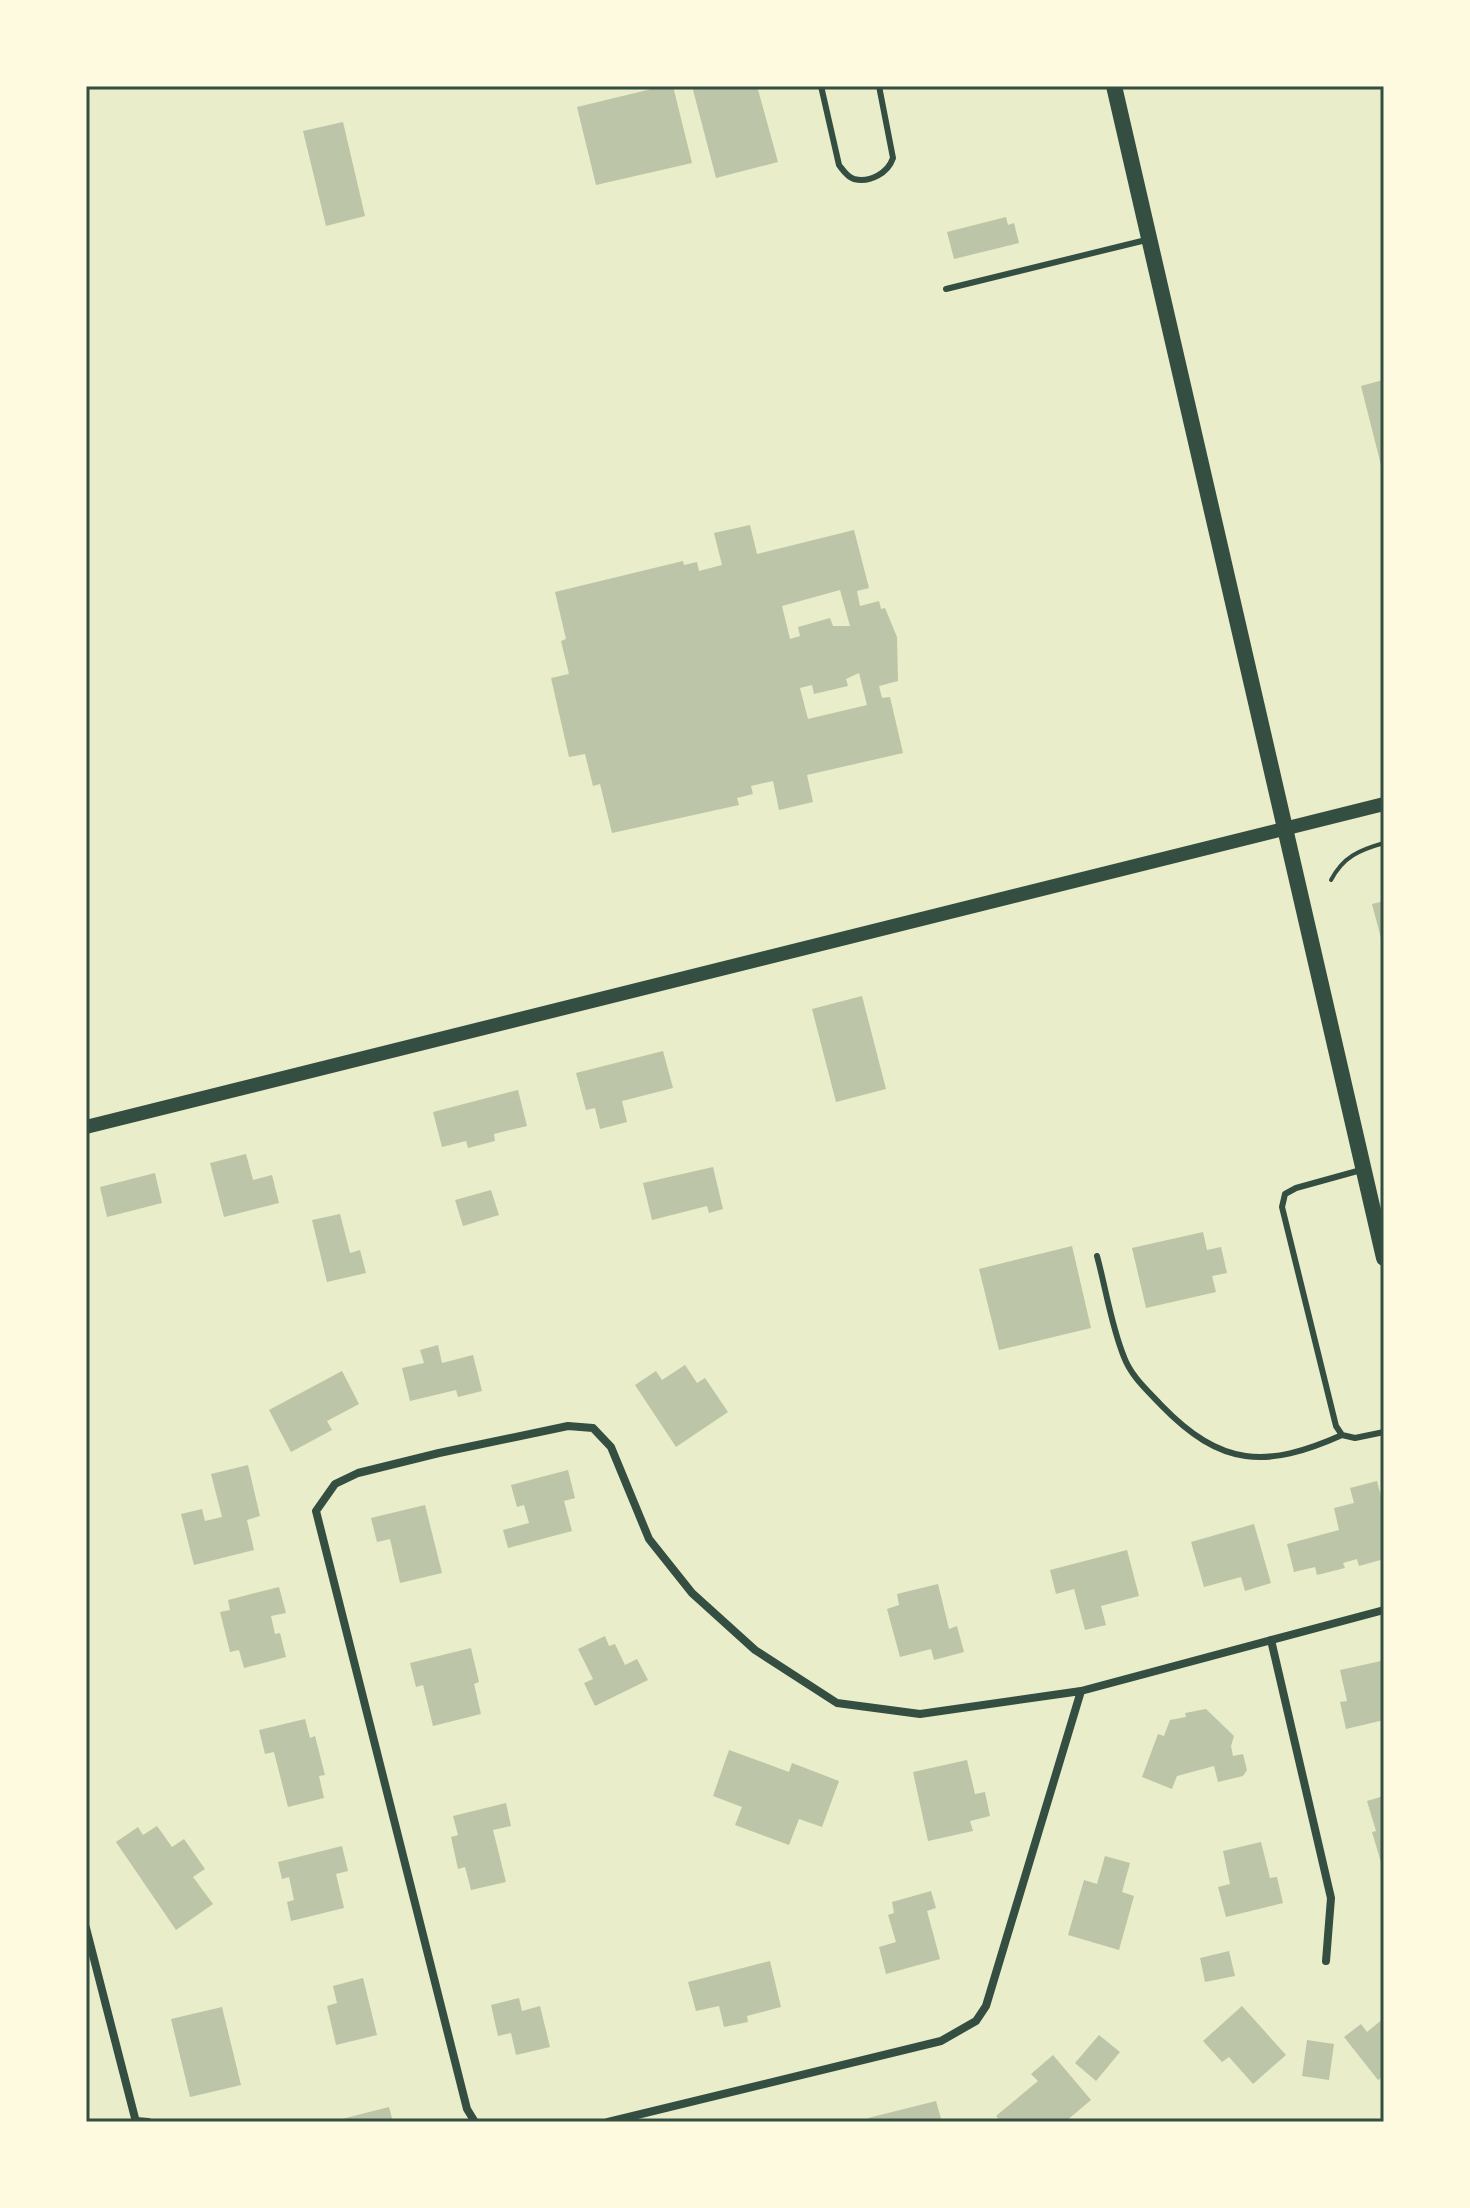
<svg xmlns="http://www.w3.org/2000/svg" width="1470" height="2208" font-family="'DM Sans',sans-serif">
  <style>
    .building { fill: #bcc5a7; fill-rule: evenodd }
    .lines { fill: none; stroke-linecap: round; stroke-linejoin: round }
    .path { stroke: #344e41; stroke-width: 4 }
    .service { stroke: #344e41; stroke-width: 6 }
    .minor { stroke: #344e41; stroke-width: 8 }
    .tertiary { stroke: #344e41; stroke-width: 14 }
    .secondary { stroke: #344e41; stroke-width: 16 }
    .neatline { fill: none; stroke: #344e41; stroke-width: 3 }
  </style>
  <rect width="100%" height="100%" fill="#e9edc9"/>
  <path class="building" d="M664,86h9l19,77 -96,22 -19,-78z
    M692,86h65l21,76 -62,16z
    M343,122l22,94 -39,10 -23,-95z
    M1006,217l2,8 6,-2 5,20 -65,16 -7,-27z
    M1381,372h3l-1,101 -22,-87 22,-6z
    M750,525l7,29 97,-24 15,58 -12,3 3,15 19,-5 2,8 4,-1 12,29 1,44 -19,5 3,12 8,-1 13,56 -96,22 6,27 -34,8 -6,-29 -22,5 2,8 -16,4 2,7 -127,28 -12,-49 -7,2 -8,-32 -16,3 -18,-79 18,-4 -8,-33 5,-2 -11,-47 128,-31 1,4 13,-3 2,9 23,-6 -8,-32zM840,590l10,36h-17l-3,-8 -32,9 2,9 -10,3 -8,-33zM859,673l8,32 -59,14 -8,-31 12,-3 2,9 34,-8 -2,-7z
    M1384,901v44l-1,1 -11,-42z
    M862,996l24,93 -50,13 -24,-93z
    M663,1051l10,37 -51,13 5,21 -27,7 -5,-21 -9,2 -10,-37z
    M518,1090l9,36 -33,8 1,7 -27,7 -2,-7 -24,6 -9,-35z
    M246,1154l7,26 19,-5 7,28 -55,14 -14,-54z
    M713,1167l10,42 -14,4 -2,-7 -55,14 -9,-37z
    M155,1173l7,30 -55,14 -7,-30z
    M491,1190l8,25 -36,11 -8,-26z
    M340,1214l10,39 10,-3 6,23 -39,9 -15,-62z
    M1203,1232l4,18 14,-3 6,26 -15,3 4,16 -70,16 -14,-60z
    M1072,1246l19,82 -92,22 -20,-81z
    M438,1345l4,18 31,-8 9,36 -24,6 -2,-7 -46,11 -8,-33 22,-5 -4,-13z
    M685,1365l12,18 8,-5 23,34 -52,35 -41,-62 21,-14 6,9z
    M342,1371l17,33 -32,17 5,9 -41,22 -22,-42z
    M248,1465l12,51 -13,4 7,30 -60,15 -13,-51 21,-5 3,12 17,-4 -11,-43z
    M568,1470l7,28 -11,3 8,30 -64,17 -5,-18 26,-7 -5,-18 -7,2 -6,-22z
    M1377,1481l7,27v51l-25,7 -2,-7 -14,4 2,5 -28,7 -2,-8 -21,5 -7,-28 52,-14 -5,-22 20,-5 -4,-15z
    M425,1505l17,68 -42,10 -10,-44 -13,3 -6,-24z
    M1254,1524l17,59 -26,8 -4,-14 -37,10 -13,-45z
    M1127,1550l12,46 -38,10 5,19 -21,5 -11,-41 -18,5 -6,-24z
    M938,1584l11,45 8,-3 7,26 -30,8 -3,-11 -31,8 -13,-48 12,-4 -2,-11z
    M279,1587l7,26 -15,3 4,18 5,-1 6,24 -42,11 -5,-18 -9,2 -10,-40 10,-2 -2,-10z
    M605,1636l4,10 6,-2 10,21 12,-6 11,21 -53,26 -11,-23 9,-4 -15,-30z
    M471,1648l8,34 -5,2 7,30 -48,12 -10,-41 -7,2 -6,-24z
    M1381,1661l3,11v48l-38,9 -6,-27 7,-1 -7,-31z
    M1206,1709l28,27 -3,10 2,10 10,-2 4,16 -4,6 -25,6 -4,-16 -37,10 -5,13 -30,-12 16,-43 6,2 6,-16 16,-3 -1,-4z
    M305,1719l5,19 5,-2 10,39 -6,1 5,22 -36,9 -14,-55 -9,2 -6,-24z
    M729,1750l60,22 3,-9 47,18 -17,46 -23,-8 -10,26 -54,-20 7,-18 -29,-11z
    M967,1760l8,34 10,-2 5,24 -20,5 3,10 -45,10 -15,-69z
    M1384,1796v73h-1l-11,-37 4,-1 -9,-30z
    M506,1803l5,23 -18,4 13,52 -35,8 -6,-23 -7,2 -7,-32 7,-2 -5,-19z
    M157,1826l15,21 12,-8 21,30 -12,8 20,27 -37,26 -60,-88 22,-15 5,8z
    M1261,1842l9,36 7,-1 6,26 -57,14 -8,-30 12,-3 -7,-33z
    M342,1846l6,25 -12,3 8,34 -53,13 -4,-19 7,-2 -5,-23 -7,2 -4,-17z
    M1105,1856l25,7 -8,29 12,4 -15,54 -51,-15 16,-55 13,4z
    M931,1891l5,17 -9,3 13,48 -54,15 -7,-27 17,-5 -8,-27 6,-2 -2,-11z
    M1229,1951l6,25 -30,6 -5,-24z
    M770,1961l11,46 -34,9 1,6 -24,5 -5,-21 -23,5 -8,-29z
    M363,1978l14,57 -41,10 -9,-39 10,-3 -4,-17z
    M519,1998l3,13 18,-5 10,41 -34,8 -5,-22 -13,3 -7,-31z
    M1242,2006l44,49 -33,29 -24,-27 -7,5 -19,-21z
    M222,2007l19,78 -51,12 -19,-78z
    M1384,2018v58l-6,4 -34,-43 17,-13 6,8z
    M1099,2035l21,17 -24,29 -21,-18z
    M1307,2040l27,4 -5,36 -27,-4z
    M1053,2055l38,45 -26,22h-64l-5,-6 42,-35 -7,-7z
    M936,2101l6,21h-73l-1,-4z
    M389,2107l4,15h-59v-1z"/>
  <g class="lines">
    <path class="path" d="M1331,880c12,-23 28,-30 53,-37"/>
    <path class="service" d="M821,86l18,79c4,5 8,12 15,14 16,4 34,-6 39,-21l-14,-72
      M946,289l200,-49
      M1361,1170l-65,18 -11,6 -3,13 54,219 6,9 13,3 29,-6
      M1097,1256c9,33 14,69 27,101 7,19 23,33 37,48 60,62 105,64 181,30"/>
    <path class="minor" d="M1271,1640l60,258 -5,63
      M86,1928l50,194
      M136,2121l12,1
      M475,2122l-8,-13 -151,-598 19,-27 23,-11 81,-20 129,-27 25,2 18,19 38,92 43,54 63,57 82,53 83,11 161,-23 303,-81
      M608,2122l333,-81 35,-20 10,-15 95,-315"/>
    <path class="tertiary" d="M86,1127l1298,-323"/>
    <path class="secondary" d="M1114,86l270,1172"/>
  </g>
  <rect width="1470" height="2208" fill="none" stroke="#fefae0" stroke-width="176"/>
  <rect x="88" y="88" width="1294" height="2032" class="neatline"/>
</svg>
